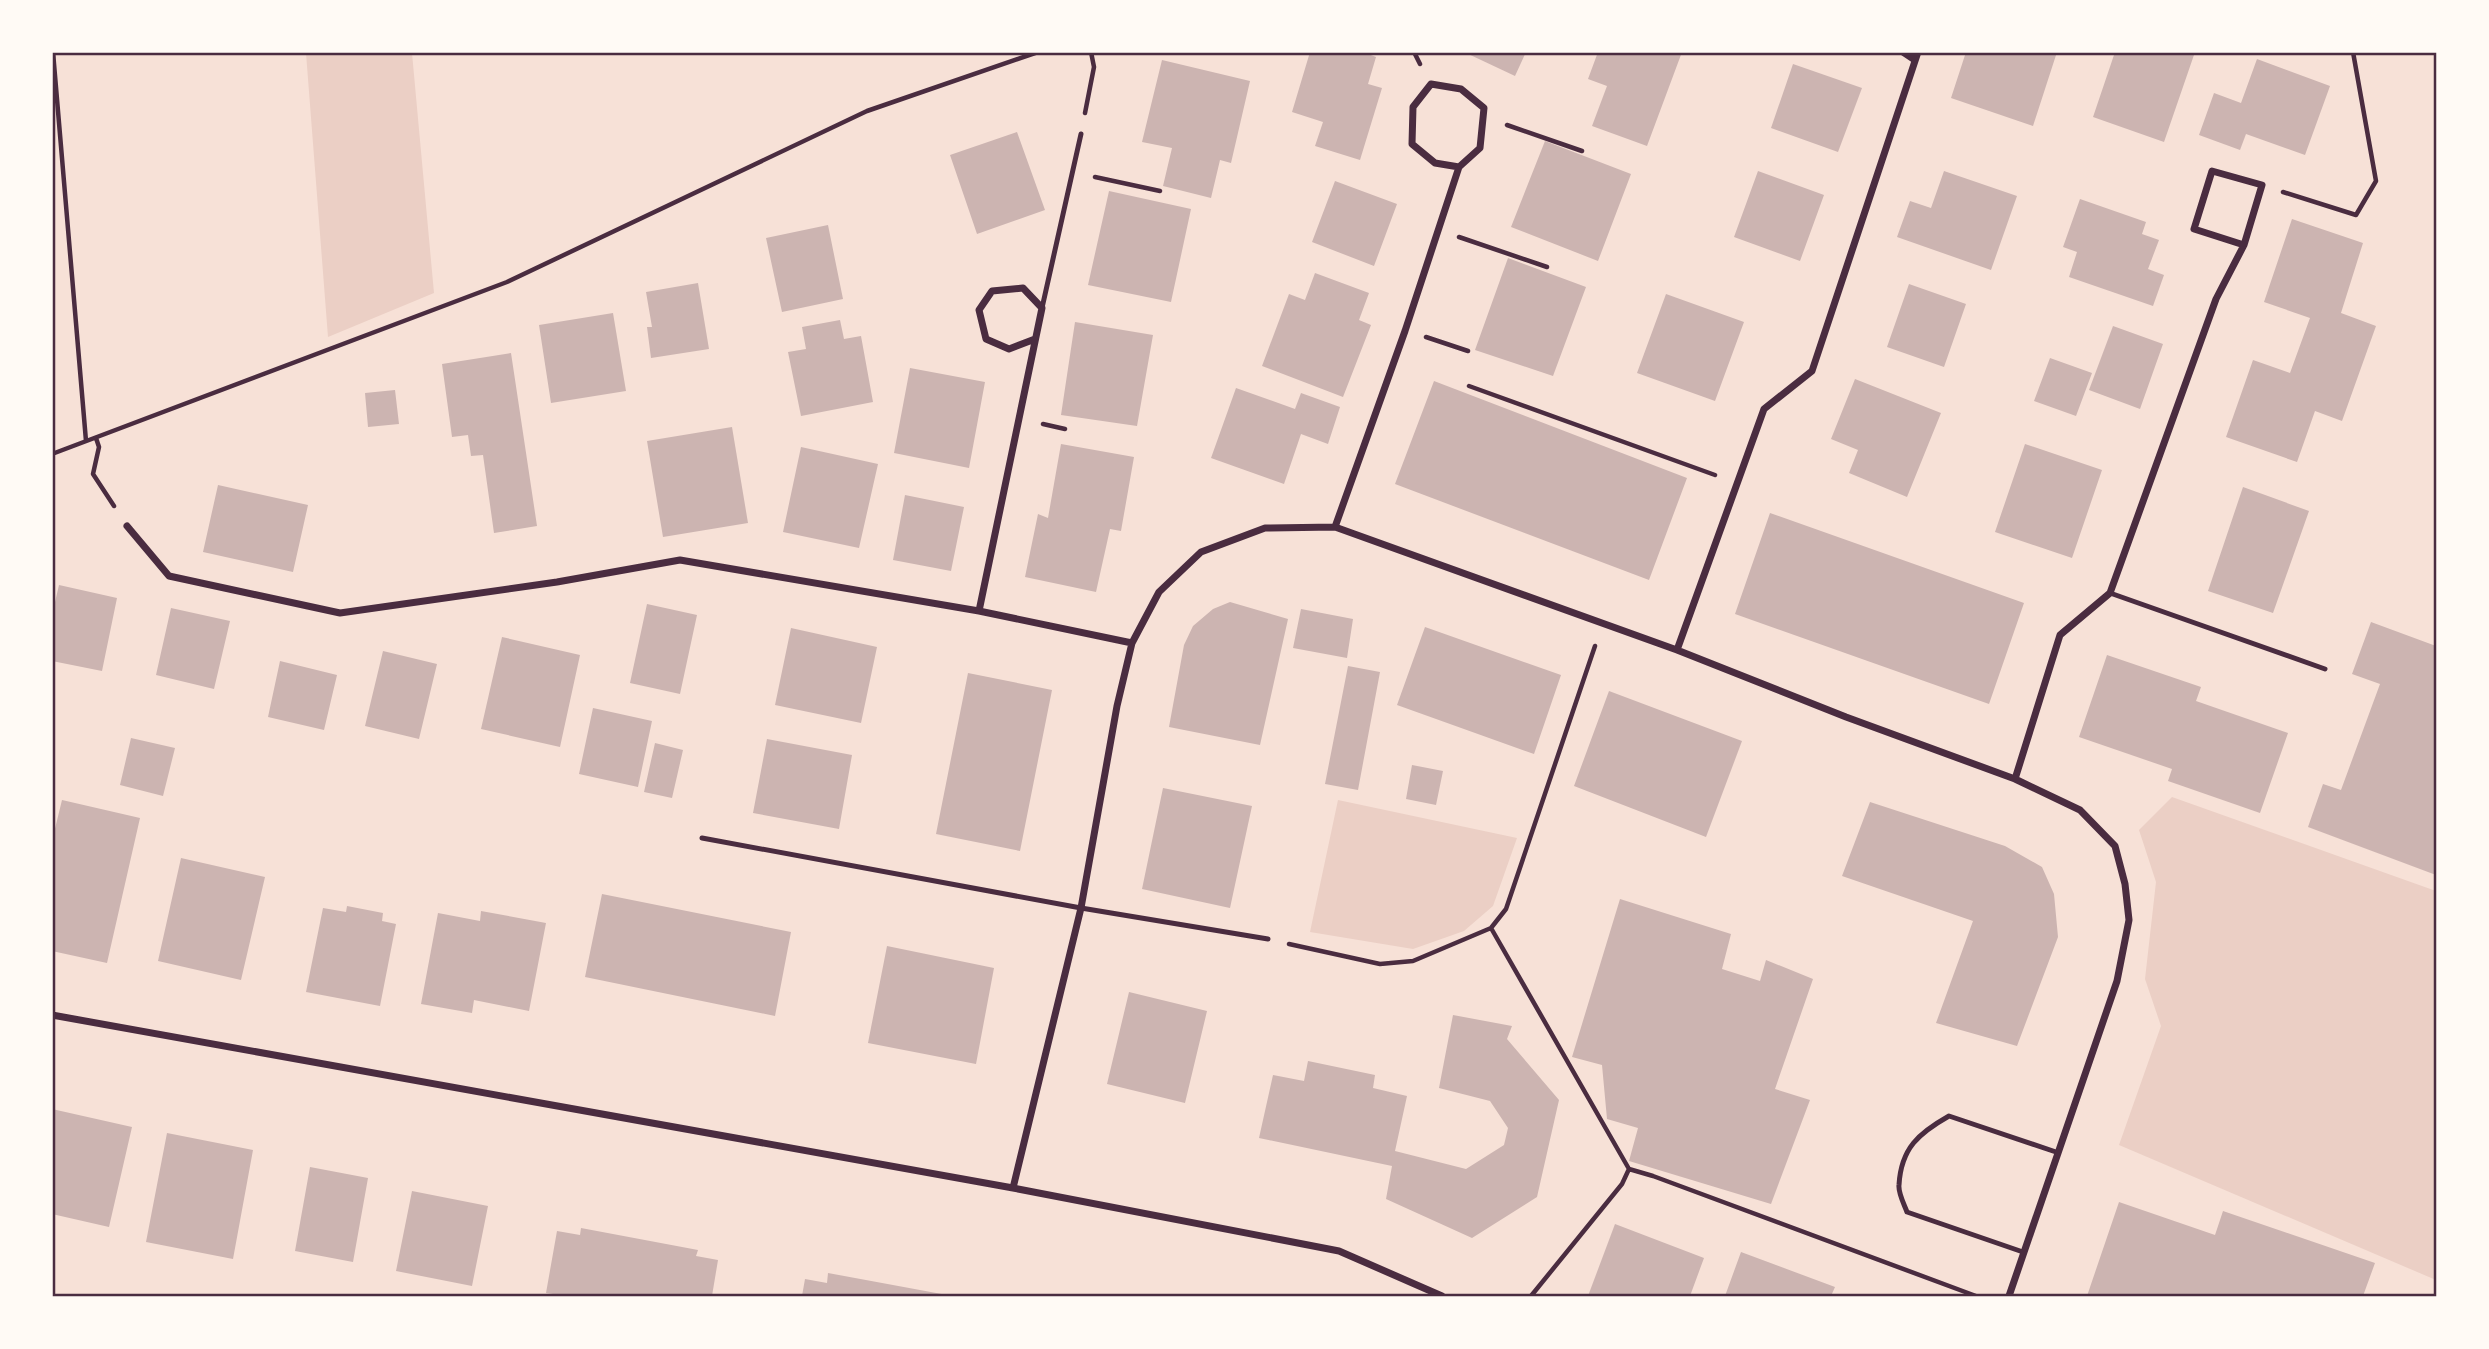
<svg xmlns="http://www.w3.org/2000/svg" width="2489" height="1349" font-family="Mulish,sans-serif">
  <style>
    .green { fill: #ebcfc5 }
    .building { fill: #ccb4b1 }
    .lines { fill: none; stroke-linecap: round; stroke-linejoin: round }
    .path { stroke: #4a2c40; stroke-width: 4.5 }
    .service { stroke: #4a2c40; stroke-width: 5 }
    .minor { stroke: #4a2c40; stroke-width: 7 }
    .neatline { fill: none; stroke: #4a2c40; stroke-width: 2.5 }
  </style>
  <rect width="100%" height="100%" fill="#f7e1d7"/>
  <path class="green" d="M306,53h106l22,240 -106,44z
    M2172,797l264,94v389l-317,-135 42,-119 -16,-47 11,-97 -17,-52z
    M1338,800l179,38 -24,68 -29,25 -51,18 -103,-17z"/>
  <path class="building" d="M1310,52h53l13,5 -8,27 14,4 -22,72 -45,-14 8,-24 -31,-10z
    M1464,52h62l-11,24z
    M1598,52h84l-35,94 -55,-20 15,-40 -19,-7z
    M1966,52h91l-24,74 -82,-28z
    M2115,52h80l-31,90 -71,-25z
    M2257,59l73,27 -25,69 -59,-21 -6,16 -41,-15 15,-42 27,10z
    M1162,60l88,21 -19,82 -11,-3 -9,38 -48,-12 9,-38 -30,-6z
    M1793,64l69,24 -24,64 -67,-24z
    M1017,132l28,78 -68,24 -27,-79z
    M1545,141l86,33 -33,87 -87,-34z
    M1758,171l66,24 -24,66 -66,-24z
    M1944,171l73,25 -26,74 -94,-33 13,-36 21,7z
    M1335,181l62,23 -23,62 -62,-24z
    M1109,191l82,18 -20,93 -83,-17z
    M2080,199l66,23 -4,12 17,6 -11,29 16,6 -11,31 -84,-29 8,-25 -14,-5z
    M2292,219l71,24 -22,70 35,13 -34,95 -27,-10 -18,51 -71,-25 27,-77 37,13 20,-55 -46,-16z
    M828,225l15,74 -61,13 -16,-74z
    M1508,258l78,29 -33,89 -78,-26z
    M1315,273l54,20 -10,27 12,5 -28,72 -81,-31 27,-72 16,6z
    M698,283l11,66 -58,9 -4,-31h5l-6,-35z
    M1909,284l57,20 -22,63 -57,-20z
    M1666,294l78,28 -29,79 -78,-28z
    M613,313l13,78 -75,12 -12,-78z
    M840,320l4,19 17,-3 12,66 -72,14 -13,-64 18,-3 -4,-22z
    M1075,322l78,13 -16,91 -76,-11z
    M2113,326l50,18 -23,65 -51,-19z
    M511,353l26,173 -43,7 -11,-78 -12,1 -3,-21 -16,2 -10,-73z
    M2050,358l42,15 -16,43 -42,-15z
    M910,368l75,14 -16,86 -75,-15z
    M1855,379l86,34 -34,84 -58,-24 9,-23 -27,-11z
    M1434,381l253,97 -38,102 -254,-96z
    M1236,388l59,21 6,-16 39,14 -12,37 -27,-10 -17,50 -73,-26z
    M395,390l4,34 -31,3 -3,-34z
    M732,427l16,96 -85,14 -16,-96z
    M1061,444l73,13 -13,74 -11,-2 -14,63 -71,-15 13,-63 10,4z
    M2025,444l77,26 -30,88 -77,-26z
    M801,447l77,17 -19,84 -76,-16z
    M218,485l90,20 -15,67 -90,-20z
    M2243,487l66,24 -36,102 -65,-22z
    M905,495l59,12 -13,64 -58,-11z
    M1770,513l254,90 -35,101 -254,-90z
    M59,585l58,13 -15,73 -50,-10v-46z
    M1230,602l58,17 -28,126 -91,-18 15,-82 9,-19 20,-17z
    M647,604l50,11 -17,79 -50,-11z
    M171,608l59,13 -16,68 -58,-14z
    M1301,609l52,10 -6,39 -54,-10z
    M2371,622l65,24v229l-128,-48 15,-43 18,6 39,-106 -28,-10z
    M1425,627l136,48 -27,79 -137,-49z
    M791,628l86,19 -16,76 -86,-18z
    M502,637l78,18 -20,92 -79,-18z
    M383,651l54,13 -18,75 -54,-13z
    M2107,655l94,32 -5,14 92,32 -28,80 -92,-32 4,-12 -93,-32z
    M280,661l57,14 -13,55 -56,-13z
    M1348,666l32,6 -22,118 -33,-6z
    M968,673l84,17 -32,161 -84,-17z
    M1609,691l133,50 -36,96 -132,-51z
    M593,708l59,13 -14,66 -59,-13z
    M131,738l44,10 -12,48 -43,-11z
    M767,739l85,16 -13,74 -86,-16z
    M655,743l28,7 -11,48 -28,-6z
    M1412,765l31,6 -7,34 -30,-6z
    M1163,788l89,18 -22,102 -88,-19z
    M62,800l78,18 -33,145 -55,-12v-110z
    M1870,802l135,44 37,21 12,27 4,43 -41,109 -81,-23 37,-102 -131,-45z
    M181,858l84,19 -24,103 -83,-19z
    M602,894l189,38 -16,84 -190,-39z
    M1620,899l111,35 -9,35 38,12 6,-21 47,19 -38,110 35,11 -39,104 -142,-43 9,-33 -31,-9 -5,-54 -30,-8z
    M347,906l36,7 -1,8 14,3 -16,82 -74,-14 17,-84 23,4z
    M481,911l65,12 -17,88 -55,-11 -2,13 -51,-9 17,-91 42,8z
    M887,946l107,22 -18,96 -108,-21z
    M1129,992l78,19 -22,92 -78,-19z
    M1453,1015l59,11 -5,13 52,61 -22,97 -65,41 -86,-39 6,-33 -133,-28 14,-63 31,6 4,-20 67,14 -2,13 34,8 -12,55 71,18 38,-24 4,-17 -18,-27 -51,-13z
    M52,1109l80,18 -23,100 -57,-13z
    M167,1133l86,17 -20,109 -87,-17z
    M310,1167l58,11 -15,84 -58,-11z
    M412,1191l76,15 -16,80 -76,-15z
    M2119,1202l96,33 8,-24 152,52 -12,33h-276z
    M1615,1224l89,34 -14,38h-102z
    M581,1228l117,22 -2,6 22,4 -6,36h-145l-21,-3 11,-62 23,4z
    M1741,1252l94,35 -4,9h-106z
    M828,1273l119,22v1h-145l3,-17 22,4z"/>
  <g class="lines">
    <path class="path" d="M53,52l33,389
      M1414,52l6,12
      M1085,113l9,-46 -3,-15
      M1507,125l75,26
      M1095,177l65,14
      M2283,192l73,23 20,-34 -23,-129
      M1459,237l88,30
      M1426,337l42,14
      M1469,386l246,89
      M1043,424l22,5
      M96,438l3,9 -6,27 21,32
      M52,454l455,-172 360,-171 171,-59
      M1491,928l138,241 -7,15 -91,112
      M1289,944l91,20 33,-3 78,-33 15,-19 89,-263
      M1629,1169l24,7 323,120"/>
    <path class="service" d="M1042,308l39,-174
      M2110,593l215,76
      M702,838l379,70 187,31
      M2023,1252l-116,-40c-3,-8 -9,-19 -8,-27 2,-37 20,-52 50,-69l107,36"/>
    <path class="minor" d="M1903,52l12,8
      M127,526l42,50 171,37 217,-31 123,-22 299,51 153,32
      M1335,527l70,-196 54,-164 21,-19 4,-40 -23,-19 -30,-5 -18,23 -1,37 23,19 24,4
      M979,611l63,-303 -19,-20 -31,3 -13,19 7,29 23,10 26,-10
      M1677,650l87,-241 48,-38 106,-319
      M2015,779l45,-144 50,-42 106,-294 28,-54 18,-60 -50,-14 -18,58 50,16
      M52,1015l961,173 326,63 103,45
      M1013,1188l68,-280 36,-202 15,-63 27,-51 42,-40 64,-24 70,-1 342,123 169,67 169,62 65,31 35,36 10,38 4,36 -12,61 -108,315"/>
  </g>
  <rect width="2489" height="1349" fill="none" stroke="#fffaf5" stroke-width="108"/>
  <rect x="54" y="54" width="2381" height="1241" class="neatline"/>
</svg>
